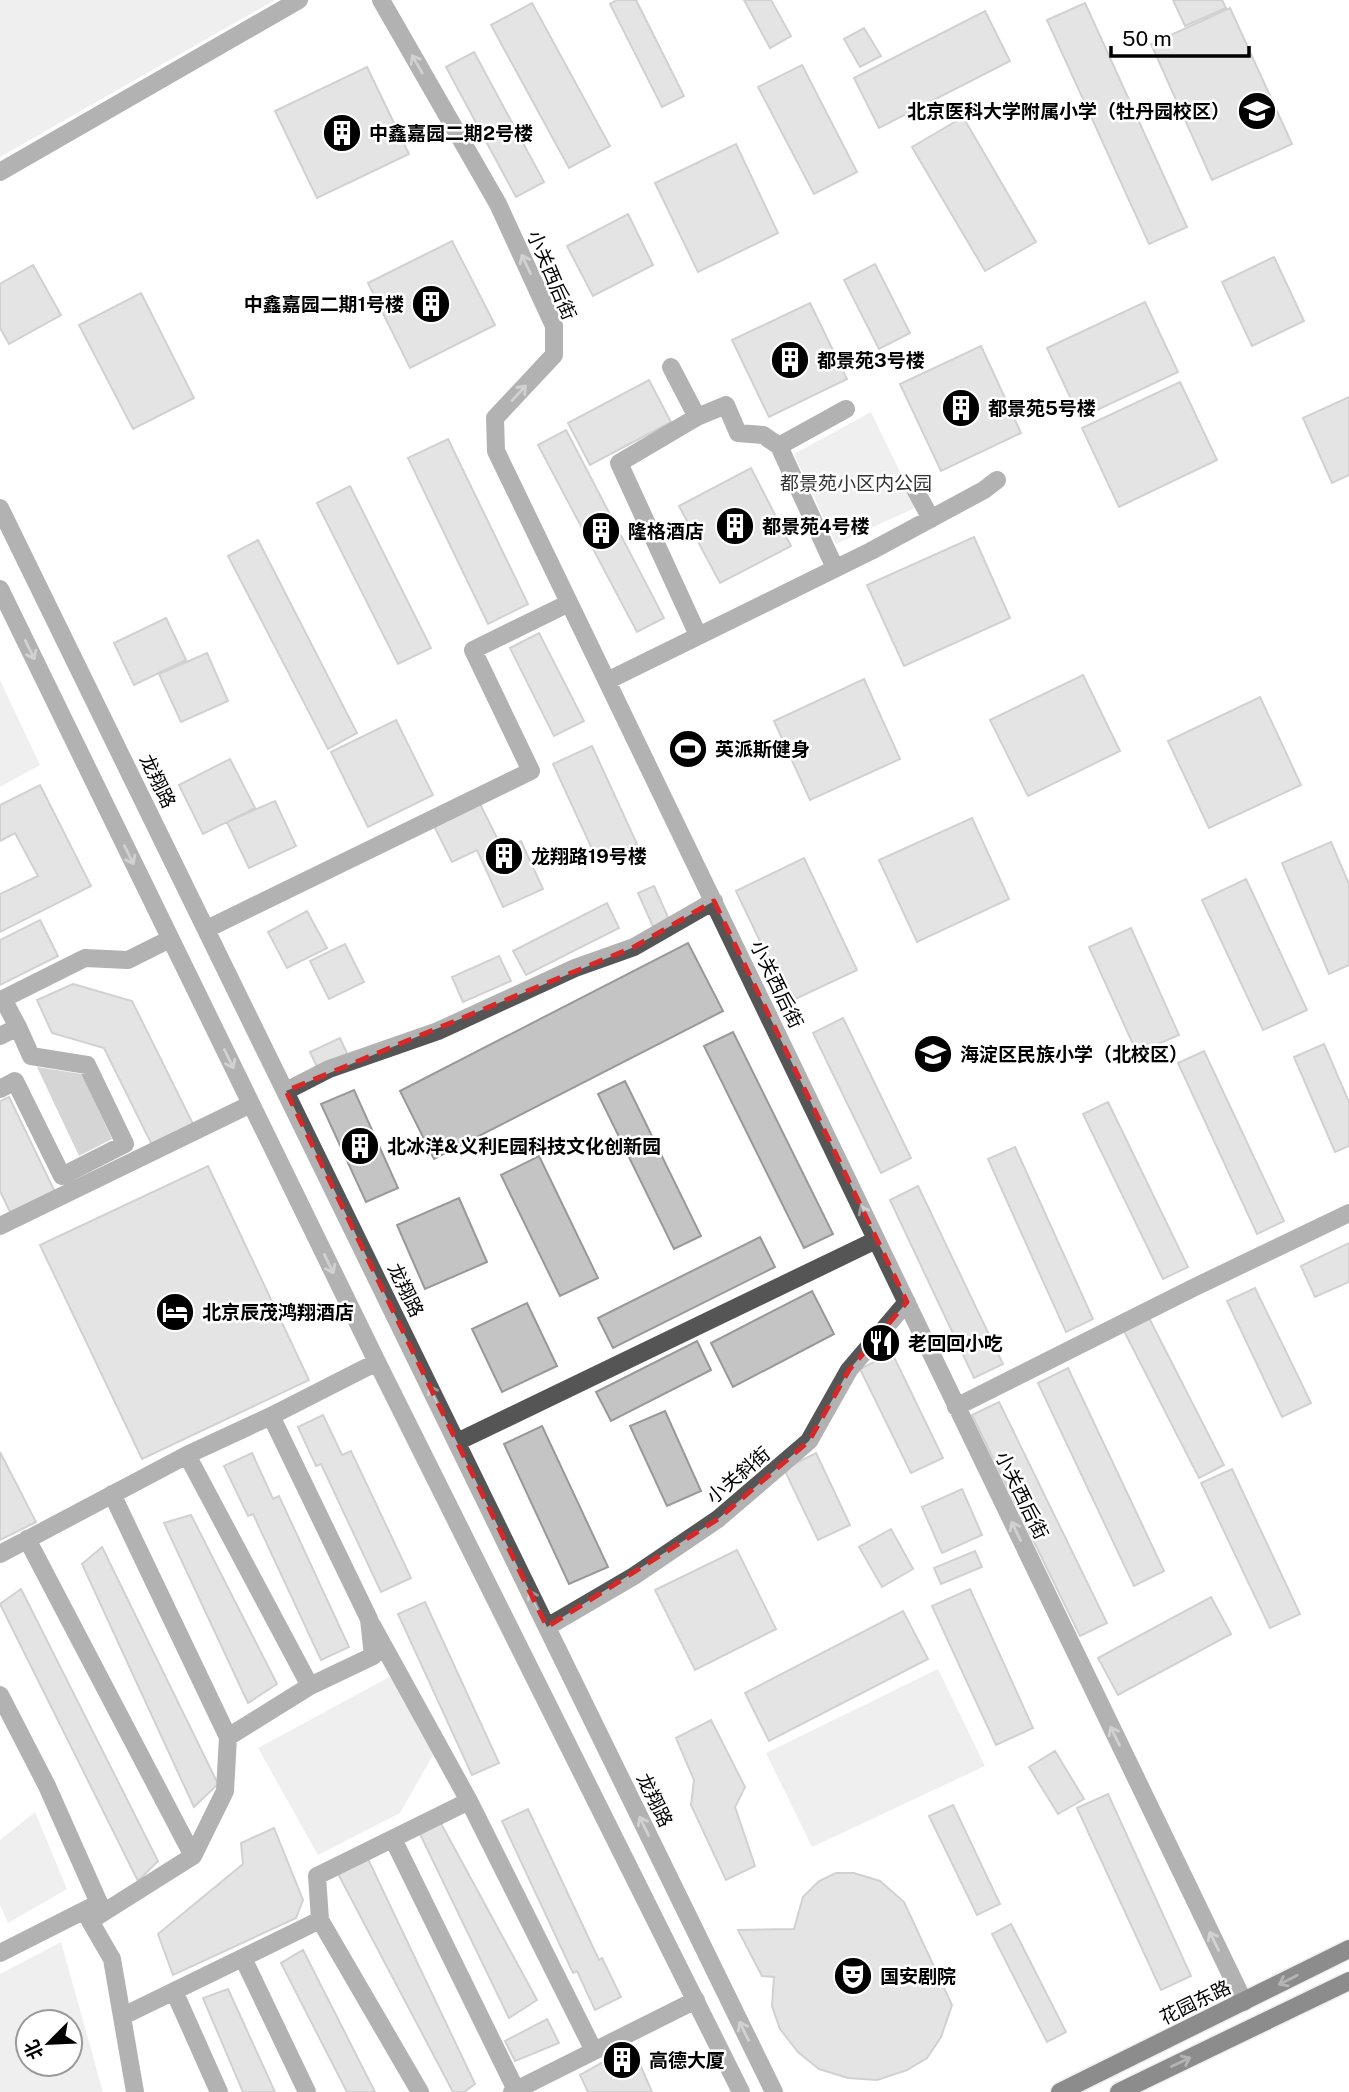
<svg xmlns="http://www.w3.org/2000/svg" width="1349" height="2092" font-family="'Public Sans','Noto Sans SC',sans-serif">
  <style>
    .green { fill: #dcdcdc; fill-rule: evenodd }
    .water { fill: #a3a3a3 }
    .building { fill: #c4c4c4; stroke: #999; stroke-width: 2 }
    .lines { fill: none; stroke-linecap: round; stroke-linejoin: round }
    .major-casing { stroke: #dbdbdb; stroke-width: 21 }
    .minor { stroke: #555; stroke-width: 18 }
    .major { stroke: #000; stroke-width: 18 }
    .oneway { stroke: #999 }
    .oneway2 { stroke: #595959 }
    .marked { fill: none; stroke: #d62828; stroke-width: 5; stroke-dasharray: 14 9; stroke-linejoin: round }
    .labels { text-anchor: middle; stroke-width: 5; stroke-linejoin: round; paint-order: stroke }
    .poi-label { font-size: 19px; font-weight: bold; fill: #000; stroke: #fff; text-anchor: start }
    .street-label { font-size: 19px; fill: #000; stroke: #fff }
    .park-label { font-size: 19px; fill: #333; stroke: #fff }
  </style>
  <rect width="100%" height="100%" fill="#fff"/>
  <path class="green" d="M0,0h275l-275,157z
    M871,412l46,95 -81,37 -42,-90z
    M0,680l40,85 -40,22z
    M406,1668l36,71 -42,74 -82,42 -60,-107z
    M938,1669l47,97 -173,81 -46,-94z
    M35,1812l32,77 -59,34 -8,-18v-65z
    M61,1942l42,150h-103v-118zM28,2022h42v42h-42z"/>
  <path class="water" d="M37,1067l45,7 30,65 -33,17z"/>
  <path class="building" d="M617,0h19l48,96 -22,11 -52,-103z
    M744,0h27l20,36 -21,12z
    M1173,0h49l4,8 -41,18z
    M532,3l78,143 -41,22 -78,-143z
    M1085,3l102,224 -38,17 -102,-224z
    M1230,8l62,136 -80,36 -61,-136z
    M985,11l25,50 -131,67 -25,-50z
    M864,28l17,28 -21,11 -16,-28z
    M474,52l70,130 -28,15 -70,-130z
    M802,65l55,107 -43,22 -56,-107z
    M367,67l42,87 -92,44 -42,-87z
    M963,117l73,125 -51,29 -73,-124z
    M736,144l42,89 -80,39 -43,-89z
    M628,214l25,51 -60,31 -26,-50z
    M452,241l43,84 -85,43 -42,-85z
    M1274,257l30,64 -52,25 -30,-64z
    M875,264l35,69 -31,16 -35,-69z
    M33,265l28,50 -52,29 -9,-16v-44z
    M141,293l53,105 -61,31 -54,-104z
    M1145,302l33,70 -98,46 -33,-70z
    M810,303l37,76 -78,38 -37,-77z
    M981,346l40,87 -80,38 -41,-87z
    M649,380l22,42 -81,43 -22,-42z
    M1180,382l37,78 -98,47 -37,-79z
    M1349,397v78l-17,8 -29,-65z
    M566,430l98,188 -27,14 -99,-187z
    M448,439l80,165 -40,20 -80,-166z
    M751,468l40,78 -71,37 -41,-77z
    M350,486l81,162 -33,16 -81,-161z
    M974,537l36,81 -106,48 -37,-81z
    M258,540l99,193 -29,16 -100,-193z
    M166,618l20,42 -52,25 -20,-42z
    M539,633l45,88 -30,15 -44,-88z
    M207,653l21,48 -47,21 -22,-48z
    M1083,675l37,76 -92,45 -38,-76z
    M864,679l36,80 -90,41 -36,-79z
    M1260,697l41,88 -92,43 -41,-87z
    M396,720l37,75 -65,32 -37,-75z
    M592,746l45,98 -39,18 -45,-98z
    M230,759l25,49 -52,26 -24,-49z
    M40,785l51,101 -91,46v-38l38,-18 -23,-43 -15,8v-36z
    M275,801l21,45 -47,22 -22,-46z
    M479,802l24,48 18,-9 22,48 -40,18 -26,-57 -25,12 -19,-38z
    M972,818l37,81 -92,43 -38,-82z
    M1331,842l18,42v81l-20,9 -47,-111z
    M804,858l53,112 -68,32 -53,-111z
    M1246,879l61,131 -44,20 -61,-130z
    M654,886l17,38 -16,7 -17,-38z
    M607,903l12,25 -93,47 -13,-24z
    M307,911l20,37 -40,20 -19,-36z
    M40,920l18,36 -58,29v-45z
    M1131,928l48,107 -42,18 -48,-106z
    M688,943l35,68 -289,148 -34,-68z
    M345,944l19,38 -35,17 -19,-38z
    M499,956l12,25 -48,21 -11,-25z
    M73,984l59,17 61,123 -41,21 -48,-97 -52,-15 -15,-33z
    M843,1018l68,140 -30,15 -68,-140z
    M733,1032l100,202 -29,14 -100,-202z
    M340,1038l10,22 -30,13 -10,-21z
    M1324,1044l25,58v44l-14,6 -41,-95z
    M1204,1051l80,170 -27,13 -79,-171z
    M625,1081l76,155 -27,13 -76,-155z
    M354,1090l44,98 -32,14 -45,-98z
    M9,1097l46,95 -44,22 -11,-23v-90z
    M1108,1102l80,165 -25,12 -80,-165z
    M1015,1147l78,172 -27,13 -78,-173z
    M539,1156l59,122 -38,18 -59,-121z
    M208,1166l101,214 -167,79 -102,-214z
    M918,1186l85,178 -29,14 -84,-178z
    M459,1198l28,64 -62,27 -28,-64z
    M760,1237l15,30 -162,81 -15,-30z
    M1349,1243v39l-34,15 -14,-31z
    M1255,1288l56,115 -29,14 -55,-116z
    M812,1291l22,43 -101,53 -22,-44z
    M527,1303l30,63 -55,26 -30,-63z
    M1149,1318l75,147 -25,13 -75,-147z
    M697,1341l14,29 -100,51 -15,-29z
    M892,1353l51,105 -32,15 -51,-104z
    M1068,1368l96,203 -30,15 -96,-203z
    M999,1402l108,221 -27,13 -108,-221z
    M665,1411l36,80 -34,15 -37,-80z
    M323,1415l19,40 9,-4 60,127 -30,14 -60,-128 -5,2 -18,-39z
    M542,1426l66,141 -39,17 -65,-140z
    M0,1452l36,70 -36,18z
    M252,1453l21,46 6,-3 70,151 -28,13 -68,-146 -5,2 -24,-50z
    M816,1453l34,72 -32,15 -34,-71z
    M1232,1469l68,145 -30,14 -69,-145z
    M962,1489l20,46 -40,18 -20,-46z
    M191,1515l86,169 -29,19 -84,-180z
    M891,1529l22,40 -31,18 -23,-40z
    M102,1547l116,237 -24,23 -112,-243z
    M737,1550l39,79 -81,41 -40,-80z
    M975,1551l7,16 -41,17 -7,-16z
    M21,1589l137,272 -20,20 -138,-277z
    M970,1589l63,139 -37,17 -64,-139z
    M1211,1597l20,37 -113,61 -20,-37z
    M425,1602l74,161 -27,12 -74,-161z
    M903,1611l25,48 -159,82 -24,-48z
    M711,1720l34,67 -10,20 20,59 -29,14 -35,-75 3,-25 -18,-42z
    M1055,1751l29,48 -26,15 -29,-47z
    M1108,1794l83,182 -30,14 -84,-182z
    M953,1805l47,99 -23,11 -48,-99z
    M528,1809l71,151 3,-2 19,39 -26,13 -18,-39 -4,2 -71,-152z
    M438,1818l99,182 -28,18 -90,-186z
    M274,1828l29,72 -7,18 -123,57 -15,-41 85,-70 -2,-21z
    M367,1857l108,227 -11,8h-11l-116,-220z
    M836,1873h18l26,8 24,21 48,103 -11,32 -14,21 -20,12 -30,10 -29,-2 -29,-9 -21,-17 -18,-23 -8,-23 2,-29 -12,-1 -24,-46 56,-1 9,-32 16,-16z
    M1011,1924l55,108 -19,10 -55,-108z
    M303,1950l72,142h-28l-66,-129z
    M228,1989l47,103h-32l-40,-94z
    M547,2019l12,24 -44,18 -10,-20z
    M632,2046l20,46h-64l-8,-17z"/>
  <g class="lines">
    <g class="major-casing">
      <path id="major" d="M1060,2092l289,-143
        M1119,2092l230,-111"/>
    </g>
    <path class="minor" d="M381,0l117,204 56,122v29l-59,63 1,33 748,1551
      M0,172l299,-172
      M671,367l26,50 -78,46 79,172
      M697,417l29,-12 12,28 25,2 16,11 67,-37
      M779,446l56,122
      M915,489l16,30
      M0,508l774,1584
      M0,589l377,773 364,730
      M607,681l264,-130 113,-61 13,-10
      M207,929l324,-158 -58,-121 96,-47
      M0,1036l18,-9 -15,-28 82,-41 43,2 42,-21
      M0,1089l15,-8 47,95 63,-32 -38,-79 -56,-9 -13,-29
      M286,1091l43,-22 109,-38 137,-63 59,-21 80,-46
      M0,1226l251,-122
      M956,1407l237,-119 156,-75
      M271,1416l106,-54
      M457,1442l419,-202
      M187,1455l123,231
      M112,1494l116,243
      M27,1539l166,317
      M0,1554l187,-99 84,-39 98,203 4,37 -63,30 -82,51 -3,54 -32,65 -103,65
      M547,1627l87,-51 84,-57 91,-78 40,-71 58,-68
      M0,1695l47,91 52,117 -9,18 22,38 23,133
      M469,1801l125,250
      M393,1839l123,251
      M320,1920l100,172
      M0,1953l99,-50
      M243,1958l64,134
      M174,1991l45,101
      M123,2016l197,-96 -3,-44 152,-75 -97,-176
      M512,2092l184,-92"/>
    <use href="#major" class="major"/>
  </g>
  <defs><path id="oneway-shaft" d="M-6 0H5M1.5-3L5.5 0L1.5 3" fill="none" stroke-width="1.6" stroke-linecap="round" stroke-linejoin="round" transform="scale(1.75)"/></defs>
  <g class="oneway">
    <use href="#oneway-shaft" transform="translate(417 64) rotate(-120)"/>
    <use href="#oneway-shaft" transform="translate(526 264) rotate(-115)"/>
    <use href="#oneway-shaft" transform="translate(519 393) rotate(-47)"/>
    <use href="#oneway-shaft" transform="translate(30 650) rotate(64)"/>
    <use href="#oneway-shaft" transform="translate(129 855) rotate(64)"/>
    <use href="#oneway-shaft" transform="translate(229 1059) rotate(64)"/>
    <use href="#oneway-shaft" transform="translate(865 1215) rotate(-116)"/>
    <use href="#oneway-shaft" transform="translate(329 1264) rotate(64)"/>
    <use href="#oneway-shaft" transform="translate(434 1395) rotate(-116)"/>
    <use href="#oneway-shaft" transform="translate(1016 1531) rotate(-116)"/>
    <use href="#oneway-shaft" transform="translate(534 1600) rotate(-116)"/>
    <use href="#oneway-shaft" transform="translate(1115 1736) rotate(-116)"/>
    <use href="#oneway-shaft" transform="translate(644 1826) rotate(-116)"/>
    <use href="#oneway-shaft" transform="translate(1214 1941) rotate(-116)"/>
    <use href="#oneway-shaft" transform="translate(744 2031) rotate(-116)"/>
  </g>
  <g class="oneway2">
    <use href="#oneway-shaft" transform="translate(1288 1980) rotate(153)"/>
    <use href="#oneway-shaft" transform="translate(1181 2062) rotate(-26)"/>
  </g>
  <path d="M0 0H1349V2092H0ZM714,901l193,401 -58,68 -40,71 -91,78 -171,108 -261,-536 348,-144z" fill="#fff" fill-opacity=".55" fill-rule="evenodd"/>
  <path class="marked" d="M714,901l193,401 -58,68 -40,71 -91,78 -171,108 -261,-536 348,-144z"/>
  <defs>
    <g id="school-disc" transform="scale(2.0125)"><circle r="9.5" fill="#000" stroke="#fff"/><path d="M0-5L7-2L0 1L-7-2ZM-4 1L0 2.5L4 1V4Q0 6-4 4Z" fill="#fff"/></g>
    <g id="building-disc" transform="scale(2.0125)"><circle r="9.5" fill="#000" stroke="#fff"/><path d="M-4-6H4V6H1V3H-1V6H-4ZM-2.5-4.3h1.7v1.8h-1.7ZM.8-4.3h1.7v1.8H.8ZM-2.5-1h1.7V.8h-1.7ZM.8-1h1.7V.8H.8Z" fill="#fff"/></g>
    <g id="stadium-disc" transform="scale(2.0125)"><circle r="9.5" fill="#000" stroke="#fff"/><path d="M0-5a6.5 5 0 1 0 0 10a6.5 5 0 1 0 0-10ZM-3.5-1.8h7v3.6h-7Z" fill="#fff"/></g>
    <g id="hotel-disc" transform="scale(2.0125)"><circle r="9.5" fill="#000" stroke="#fff"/><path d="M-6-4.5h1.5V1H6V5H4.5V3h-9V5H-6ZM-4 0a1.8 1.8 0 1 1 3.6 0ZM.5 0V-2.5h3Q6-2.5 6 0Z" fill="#fff"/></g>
    <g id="restaurant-disc" transform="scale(2.0125)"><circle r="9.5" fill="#000" stroke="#fff"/><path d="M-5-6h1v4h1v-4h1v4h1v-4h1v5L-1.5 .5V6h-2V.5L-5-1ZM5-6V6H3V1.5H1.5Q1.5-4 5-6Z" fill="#fff"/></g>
    <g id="theatre-disc" transform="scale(2.0125)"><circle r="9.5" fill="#000" stroke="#fff"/><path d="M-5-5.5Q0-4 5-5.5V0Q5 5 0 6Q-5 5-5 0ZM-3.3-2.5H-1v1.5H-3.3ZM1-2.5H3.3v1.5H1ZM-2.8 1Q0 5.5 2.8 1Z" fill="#fff"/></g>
  </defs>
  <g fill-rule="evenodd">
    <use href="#school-disc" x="1257" y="111"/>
    <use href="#building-disc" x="342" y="133"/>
    <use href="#building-disc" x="431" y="304"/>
    <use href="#building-disc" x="790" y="360"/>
    <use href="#building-disc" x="961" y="408"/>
    <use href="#building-disc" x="735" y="526"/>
    <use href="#building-disc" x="601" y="531"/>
    <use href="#stadium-disc" x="688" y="749"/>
    <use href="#building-disc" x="504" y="856"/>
    <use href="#school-disc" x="933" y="1054"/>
    <use href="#building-disc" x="360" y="1146"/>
    <use href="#hotel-disc" x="175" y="1312"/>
    <use href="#restaurant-disc" x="881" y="1343"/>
    <use href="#theatre-disc" x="853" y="1976"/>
    <use href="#building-disc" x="622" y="2060"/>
  </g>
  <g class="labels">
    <g class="poi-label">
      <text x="1230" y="118" text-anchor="end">北京医科大学附属小学（牡丹园校区）</text>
      <text x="369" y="140">中鑫嘉园二期2号楼</text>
      <text x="404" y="311" text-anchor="end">中鑫嘉园二期1号楼</text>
      <text x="817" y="367">都景苑3号楼</text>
      <text x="988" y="415">都景苑5号楼</text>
      <text x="762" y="533">都景苑4号楼</text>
      <text x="628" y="538">隆格酒店</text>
      <text x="715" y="756">英派斯健身</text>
      <text x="531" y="863">龙翔路19号楼</text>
      <text x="960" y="1061">海淀区民族小学（北校区）</text>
      <text x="387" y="1153">北冰洋&amp;义利E园科技文化创新园</text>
      <text x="202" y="1319">北京辰茂鸿翔酒店</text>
      <text x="908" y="1350">老回回小吃</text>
      <text x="880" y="1983">国安剧院</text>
      <text x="649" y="2067">高德大厦</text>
    </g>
    <g class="street-label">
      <text transform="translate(552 275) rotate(67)" y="7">小关西后街</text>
      <text transform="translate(158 781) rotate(64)" y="7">龙翔路</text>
      <text transform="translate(777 984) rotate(64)" y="7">小关西后街</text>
      <text transform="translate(406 1290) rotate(64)" y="7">龙翔路</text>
      <text transform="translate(738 1475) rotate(-40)" y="7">小关斜街</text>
      <text transform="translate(1022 1495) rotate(64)" y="7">小关西后街</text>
      <text transform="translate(655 1800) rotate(64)" y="7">龙翔路</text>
      <text transform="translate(1195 2002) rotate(-26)" y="7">花园东路</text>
    </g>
    <g class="park-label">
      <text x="856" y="490">都景苑小区内公园</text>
    </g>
  </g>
  <g transform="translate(49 2043) rotate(246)"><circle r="33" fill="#ffffff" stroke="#999999" stroke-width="2"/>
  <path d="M0-5L12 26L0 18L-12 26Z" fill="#000000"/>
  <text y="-10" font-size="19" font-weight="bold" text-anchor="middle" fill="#000000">北</text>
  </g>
  <path d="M1111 46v10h138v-10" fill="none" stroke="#000000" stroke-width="3.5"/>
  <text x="1122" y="46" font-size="21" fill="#000000" stroke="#ffffff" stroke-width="5" paint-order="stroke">50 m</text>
</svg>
